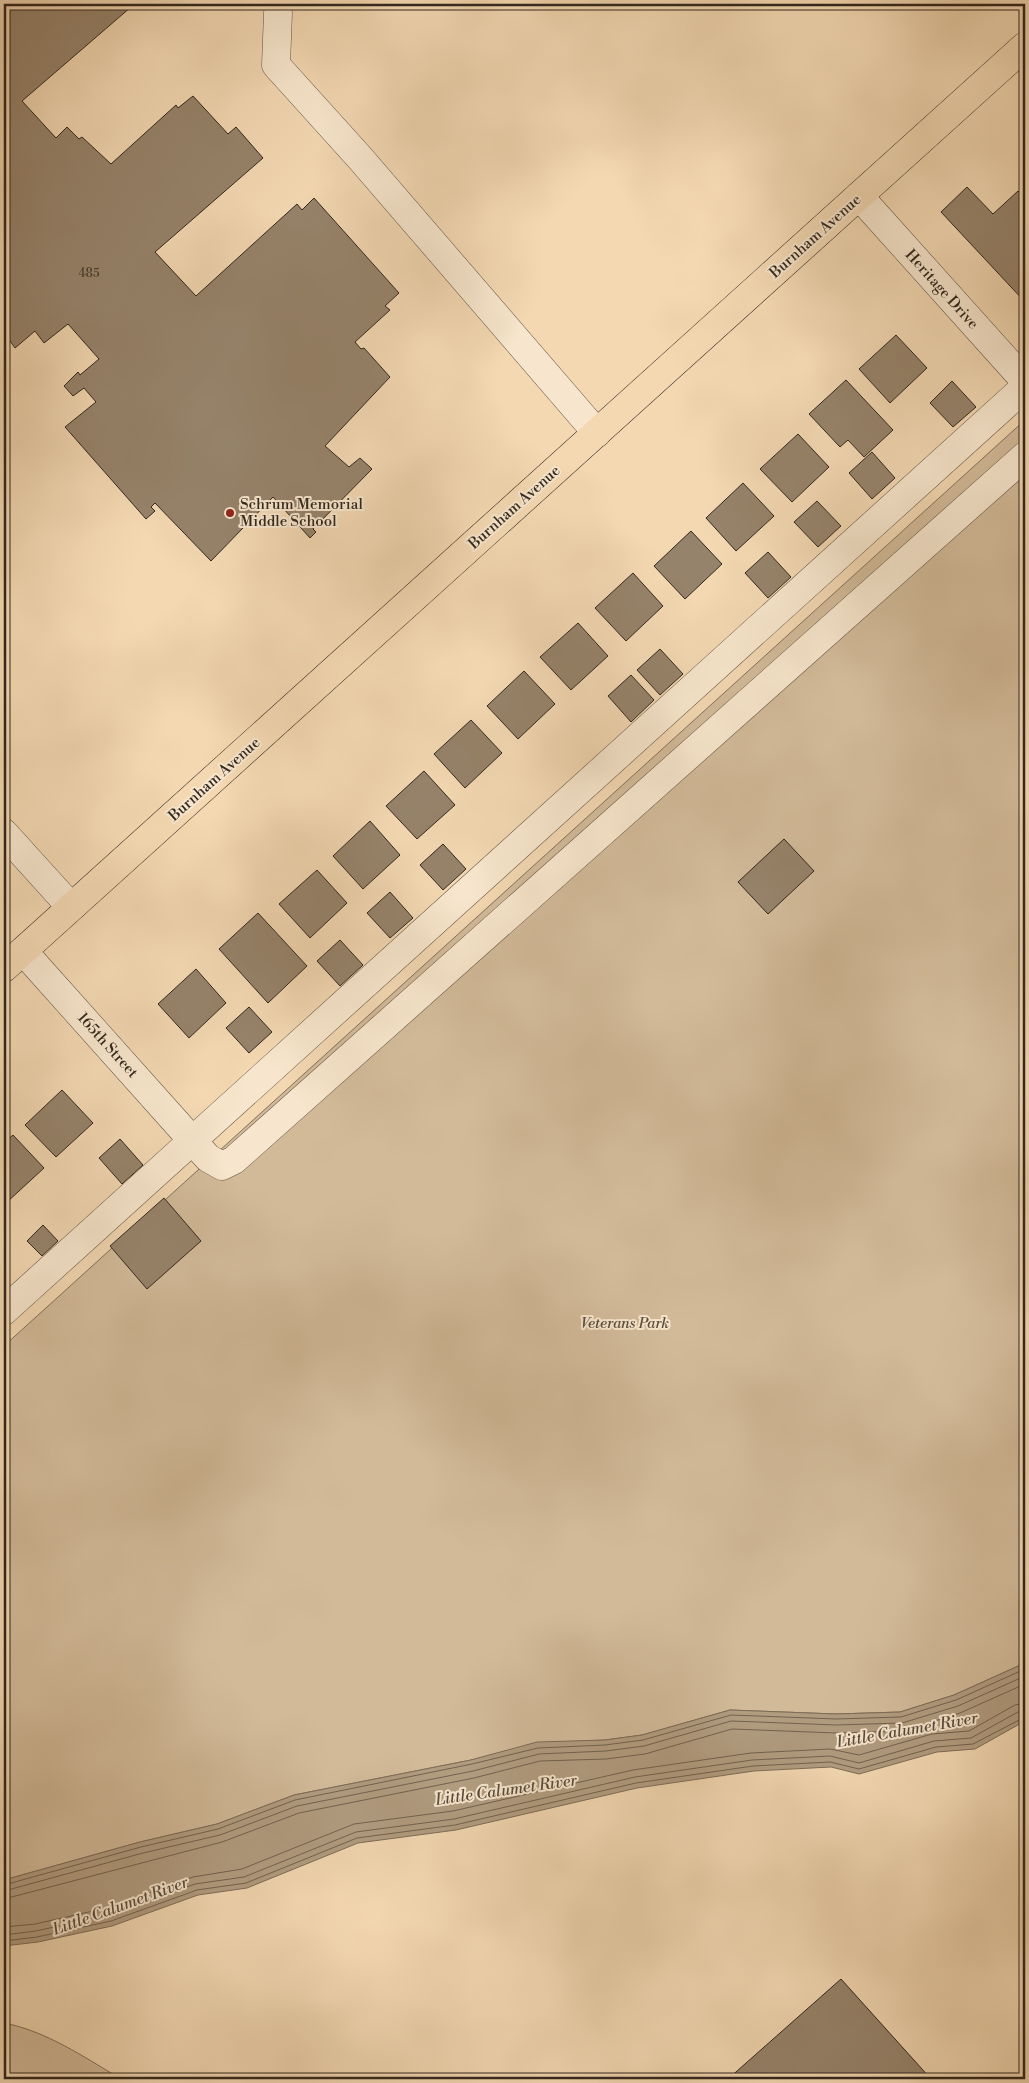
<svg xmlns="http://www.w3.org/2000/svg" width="1029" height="2083" font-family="'Libre Bodoni',serif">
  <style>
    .green { fill: #d2ba99; stroke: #82705c }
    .water { fill: #b19c80; stroke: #7e6d59 }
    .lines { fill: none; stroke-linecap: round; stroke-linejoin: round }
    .shore { stroke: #72624f; stroke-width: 1 }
    .building { fill: #96836b; stroke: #32271e }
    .minor-casing { stroke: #625343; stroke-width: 29 }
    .major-casing { stroke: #32271e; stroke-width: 29 }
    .minor { stroke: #f7e6cd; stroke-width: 28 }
    .major { stroke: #f3d8b2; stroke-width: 28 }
    .poi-dot { fill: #8f2418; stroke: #f7e6cd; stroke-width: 2 }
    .labels { text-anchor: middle; stroke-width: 4; stroke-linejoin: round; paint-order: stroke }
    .number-label { font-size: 12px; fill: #4b3e31 }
    .street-label { font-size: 15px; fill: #32271e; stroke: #f7e6cd }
    .poi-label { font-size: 15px; fill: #32271e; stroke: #f7e6cd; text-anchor: start }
    .park-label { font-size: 15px; font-style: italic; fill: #5a4c3d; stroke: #f7e6cd }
    .water-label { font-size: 16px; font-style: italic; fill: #584a3b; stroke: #f7e6cd }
  </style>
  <rect width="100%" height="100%" fill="#f3d8b2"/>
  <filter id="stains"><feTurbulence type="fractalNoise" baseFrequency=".004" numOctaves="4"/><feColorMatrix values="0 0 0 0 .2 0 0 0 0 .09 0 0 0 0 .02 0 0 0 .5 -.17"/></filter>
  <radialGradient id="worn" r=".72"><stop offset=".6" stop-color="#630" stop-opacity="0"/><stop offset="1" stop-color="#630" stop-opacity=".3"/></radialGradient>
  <path class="green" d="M1025,420v1243l-71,32 -54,17 -64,2 -106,-4 -88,25 -37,5 -68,3 -66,17 -177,35 -77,29 -77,18 -136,38v-534z
    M4,2023c42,8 80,34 117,56h-117z"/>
  <path class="water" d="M1025,1663v58l-50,28 -38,3 -78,22 -28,-7 -77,4 -117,17 -181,42 -98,13 -111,45 -49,7 -86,31 -74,16 -34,4v-66l136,-38 77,-18 77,-29 177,-35 66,-18 68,-2 37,-5 88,-25 106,4 64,-2 54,-17z"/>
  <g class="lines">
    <path class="shore" d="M4,1885l137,-38 77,-18 77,-29 177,-36 66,-16 67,-3 38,-5 88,-25 105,4 65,-2 55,-17 69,-31
      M4,1891l139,-38 77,-18 77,-29 176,-35 66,-17 67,-3 38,-5 87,-25 105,4 66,-2 56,-17 67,-30
      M4,1899l218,-57 77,-29 175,-35 66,-17 66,-2 39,-5 87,-25 104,4 67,-2 57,-18 65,-29
      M4,1927l31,-3 72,-16 86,-31 49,-8 112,-45 99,-13 180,-41 118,-17 79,-4 29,6 73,-21 37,-3 46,-26 10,-2
      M4,1935l32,-4 73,-16 86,-31 49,-7 112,-45 98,-13 181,-42 117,-17 78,-4 29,7 75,-22 37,-3 47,-26 7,-1
      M4,1941l33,-4 74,-16 86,-31 49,-7 111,-45 98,-13 181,-42 117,-17 77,-4 29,7 77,-22 37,-3 52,-27"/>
  </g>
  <path class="building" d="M4,4h124l3,3 -109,94 34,37 11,-11 12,12 3,-2 29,27 65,-59 2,3 15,-12 35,38 8,-7 27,31 -108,94 41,44 101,-92 5,6 12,-12 85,95 -14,13 5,4 -35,32 6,7 3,-1 26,29 -65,69 24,21 11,-9 12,11 -59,60 3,3 -6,6 -37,-41 -62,64 -56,-58 -4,4 4,4 -9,8 -81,-92 31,-25 -12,-14 -11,8 -9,-10 14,-14 2,3 19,-16 -31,-35 -24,19 -9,-12 -20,17 -11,-16z
    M967,187l26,27 25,-23 7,7v104l-84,-90z
    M896,335l31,33 -37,35 -31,-34z
    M846,380l47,50 -29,27 -16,-17 -8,7 -31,-33z
    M952,381l24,26 -23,20 -23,-24z
    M798,434l31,33 -37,35 -32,-33z
    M872,452l23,26 -23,21 -23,-26z
    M743,483l31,33 -38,35 -30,-33z
    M817,501l24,25 -23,21 -24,-25z
    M691,531l31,33 -37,35 -31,-33z
    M768,552l23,25 -23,21 -23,-25z
    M633,573l30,33 -37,35 -31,-33z
    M578,623l30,33 -37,34 -31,-33z
    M660,649l23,25 -23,21 -23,-25z
    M524,671l31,33 -37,35 -31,-33z
    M631,675l23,25 -23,22 -23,-26z
    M471,720l31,33 -37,35 -31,-34z
    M424,771l31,34 -38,34 -31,-33z
    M370,821l30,34 -37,34 -30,-33z
    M784,839l30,32 -46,43 -30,-32z
    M443,844l23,25 -23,21 -23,-25z
    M317,870l30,33 -37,35 -31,-34z
    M390,892l23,26 -23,20 -23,-25z
    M258,913l49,53 -39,37 -49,-54z
    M340,940l23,25 -23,21 -23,-25z
    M196,969l30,34 -37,35 -31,-34z
    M249,1007l23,25 -23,21 -23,-25z
    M62,1090l31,33 -37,34 -31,-32z
    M13,1135l31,33 -38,35 -2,-3v-57z
    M120,1139l23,26 -21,19 -23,-26z
    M164,1198l37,43 -54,48 -37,-43z
    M43,1225l15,16 -16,15 -15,-15z
    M841,1979l90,100h-203z"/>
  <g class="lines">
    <g class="minor-casing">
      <path id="minor" d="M278,13l-2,52 84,93 237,275
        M859,196l166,185
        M4,833l67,74
        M23,951l185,207 14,8 12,-6 791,-704
        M4,1311l1021,-924"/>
    </g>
    <g class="major-casing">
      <path id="major" d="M4,968l1021,-922"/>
    </g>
    <use href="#minor" class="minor"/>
    <use href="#major" class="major"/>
  </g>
  <circle class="poi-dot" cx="230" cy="513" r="5"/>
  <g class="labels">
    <g class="number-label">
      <text x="89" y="277">485</text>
    </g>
    <g class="street-label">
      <text transform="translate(815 236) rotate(-42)" y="5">Burnham Avenue</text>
      <text transform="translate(942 289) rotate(48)" y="5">Heritage Drive</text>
      <text transform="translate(514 507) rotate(-42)" y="5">Burnham Avenue</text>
      <text transform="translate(214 779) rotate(-42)" y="5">Burnham Avenue</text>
      <text transform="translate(108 1045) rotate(48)" y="5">165th Street</text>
    </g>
    <g class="poi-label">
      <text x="240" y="509">Schrum Memorial<tspan x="240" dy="17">Middle School</tspan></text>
    </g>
    <g class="park-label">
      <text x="625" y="1328">Veterans Park</text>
    </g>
    <g class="water-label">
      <text transform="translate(907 1729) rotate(-10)" y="6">Little Calumet River</text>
      <text transform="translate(506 1789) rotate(-8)" y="6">Little Calumet River</text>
      <text transform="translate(120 1905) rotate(-20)" y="6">Little Calumet River</text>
    </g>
  </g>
  <rect width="1029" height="2083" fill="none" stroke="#f3d8b2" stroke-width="20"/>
  <rect x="5" y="5" width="1019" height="2073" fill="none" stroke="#32271e" stroke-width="2.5"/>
  <rect x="10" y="10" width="1009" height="2063" fill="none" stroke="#32271e"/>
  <rect width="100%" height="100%" filter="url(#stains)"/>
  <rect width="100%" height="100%" fill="url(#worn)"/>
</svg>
